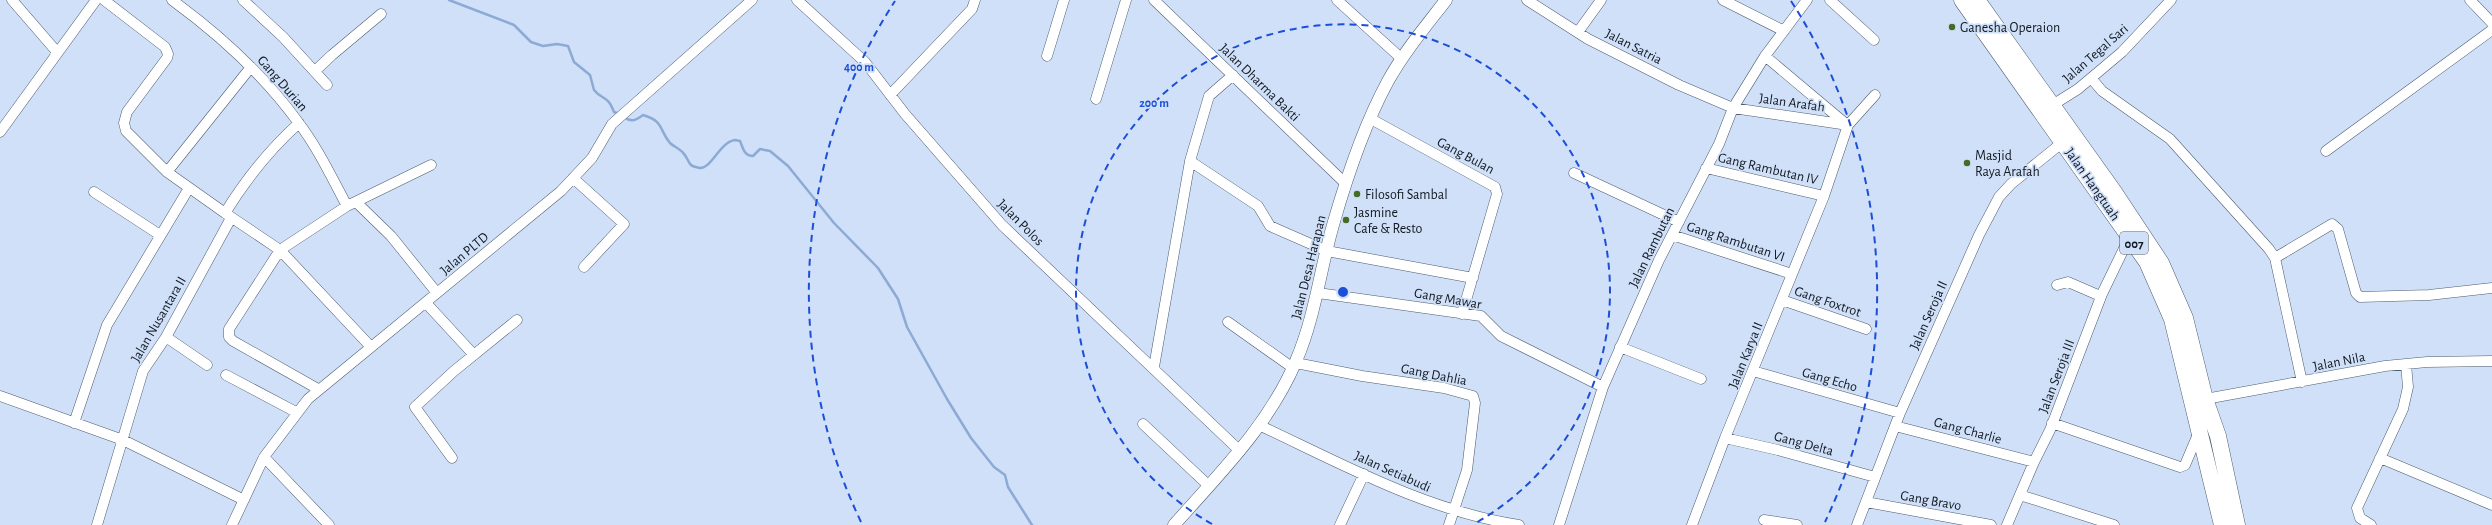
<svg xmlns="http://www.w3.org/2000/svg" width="2492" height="525" font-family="'Alegreya Sans',sans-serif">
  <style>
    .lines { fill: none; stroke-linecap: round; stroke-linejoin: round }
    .stream { stroke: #8daad4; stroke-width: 2.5 }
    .minor-casing { stroke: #4d5c70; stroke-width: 11 }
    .tertiary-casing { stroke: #4d5c70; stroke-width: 13 }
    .trunk-casing { stroke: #4d5c70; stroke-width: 17 }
    .minor { stroke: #fff; stroke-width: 10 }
    .tertiary { stroke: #fff; stroke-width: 12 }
    .trunk { stroke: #fff; stroke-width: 16 }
    .ring { fill: none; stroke: #1d4ed8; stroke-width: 2; stroke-dasharray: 7 5 }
    .poi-dot { fill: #456c27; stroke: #cfe0f8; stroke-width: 1.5 }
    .labels { text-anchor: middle; stroke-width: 3.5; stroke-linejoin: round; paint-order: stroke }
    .shield { fill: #cfe0f8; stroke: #4b5462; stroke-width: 1 }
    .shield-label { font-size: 13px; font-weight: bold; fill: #121821 }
    .poi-label { font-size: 14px; fill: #121821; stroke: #cfe0f8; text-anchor: start }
    .street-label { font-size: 14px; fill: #121821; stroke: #cfe0f8 }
    .centre { fill: #1d4ed8; stroke: #cfe0f8; stroke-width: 2 }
    .ring-label { font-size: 12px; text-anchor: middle; font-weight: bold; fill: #1d4ed8; stroke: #cfe0f8; stroke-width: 3.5; stroke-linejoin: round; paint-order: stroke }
  </style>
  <rect width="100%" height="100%" fill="#cfe0f8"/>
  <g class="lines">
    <path class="stream" d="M449,0l65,25 17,17 12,4 14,-2 11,2 6,16 16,13 4,15c9,11 13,4 20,22l6,2
      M624,117c8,6 12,3 19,-2 21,6 16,15 27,28 4,4 11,6 14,11 3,3 4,8 7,11 2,2 6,2 9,3 12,0 20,-26 35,-28l5,1c3,7 4,15 13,15l7,-7 10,2 18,15 46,57 44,45 20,31 9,28 40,72 24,39 23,29 11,8 3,12 24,38"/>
    <g class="minor-casing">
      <path id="minor" d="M12,0l45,52
        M104,0l61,47 3,7 -1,4 -40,54 -3,11 2,8 41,41 58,41
        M172,0c48,35 91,74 126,122 20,26 34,56 49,84
        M243,0l40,37 44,48
        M797,0l68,62 40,52 97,111 238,226
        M1154,0l192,184
        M1337,0l65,59
        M1527,0l61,39 91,46 54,23 115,17
        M1723,0l61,31
        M1830,0l44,40
        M2470,0l22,23
        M1578,32l23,-32
        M1047,56l17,-56
        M1765,56l81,68
        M315,71l17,-16 49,-41
        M2091,78l11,13 68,48 99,110 6,9 27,124
        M890,95l82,-86 3,-9
        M1096,99l30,-99
        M2051,106l27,-17 44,-37 49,-52
        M1371,119l124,68 2,7 -35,120
        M299,123c-30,27 -53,56 -74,90l55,37 91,97
        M0,132l96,-132
        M2326,151l166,-121
        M1190,161l68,45 12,20 57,25 146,27
        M1706,168l118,28
        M167,172l84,-105
        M1574,173l105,49
        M573,178l51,46 -40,43
        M94,192l66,43
        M356,202l35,34 46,57
        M1672,235l120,39
        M2275,258l57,-34 6,5 18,64 4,4 69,-2 63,-7
        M2057,285l11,-3 30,13 4,-1
        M1318,293l163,23 20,20 102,51
        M1782,300l84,29
        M426,303l48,52
        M1228,322l65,46
        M166,337l41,28
        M1620,347l81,32
        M1296,363l66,13 82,12 29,8 2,7 -8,67 -18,55
        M1154,367l36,-206 19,-65 24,-21
        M1753,371l147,42
        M226,375l70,37
        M318,389l-85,-48 -4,-4v-8l51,-79 67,-44 84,-41
        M0,396l123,44 121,60
        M2200,400l185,-34 42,-4 65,-1
        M74,423l33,-98 82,-137
        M2052,423l128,44 5,-2 14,-33
        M1143,424l65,61
        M1261,426c83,39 166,85 258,99
        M1895,426l139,36
        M1725,438l53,12 97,27
        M264,457l65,68
        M452,458l-37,-51 39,-36 63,-51
        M2380,458l112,47
        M2020,495l94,30
        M1866,502l125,23
        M1764,520l33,5
        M97,525l46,-154 23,-34 65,-119
        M232,525l32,-68 44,-58 253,-208 31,-33 20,-34 140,-124
        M1340,525l24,-51
        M1559,525l44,-138 56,-127 60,-116 14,-36 32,-52 42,-56
        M1692,525l33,-87 99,-242 24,-71 27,-30
        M1857,525l43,-112 79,-178 20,-38 12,-13 52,-42
        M2007,525l27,-63 16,-32 52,-136 28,-58
        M2371,525l-11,-7 -3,-10 46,-99 5,-22 -2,-23"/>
    </g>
    <g class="tertiary-casing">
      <path id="tertiary" d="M1174,525c45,-51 95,-100 122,-164 19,-44 24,-91 37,-136 14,-49 31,-100 55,-144 16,-29 38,-55 58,-81"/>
    </g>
    <g class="trunk-casing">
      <path id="trunk" d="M1962,0l185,262 25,57 50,206
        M1977,0l137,192 47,71 24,55 20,81 13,37 19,89"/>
    </g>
    <use href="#minor" class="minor"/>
    <use href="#tertiary" class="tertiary"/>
    <use href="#trunk" class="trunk"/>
  </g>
  <g class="ring">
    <path d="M1212 524A267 267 0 1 1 1474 524"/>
    <path d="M861 522A534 534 0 0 1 895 1M1791 1A534 534 0 0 1 1825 522"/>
  </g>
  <g class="poi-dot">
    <circle cx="1952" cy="27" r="4"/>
    <circle cx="1967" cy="163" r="4"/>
    <circle cx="1357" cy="194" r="4"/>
    <circle cx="1346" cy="220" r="4"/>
  </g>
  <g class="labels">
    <rect class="shield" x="2120" y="232" width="28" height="22" rx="3"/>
    <g class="shield-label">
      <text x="2134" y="248">007</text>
    </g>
    <g class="poi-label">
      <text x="1960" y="32">Ganesha Operaion</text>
      <text x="1975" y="160">Masjid<tspan x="1975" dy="16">Raya Arafah</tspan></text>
      <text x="1365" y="199">Filosofi Sambal</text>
      <text x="1354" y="217">Jasmine<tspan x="1354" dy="16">Cafe &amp; Resto</tspan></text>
    </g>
    <g class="street-label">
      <text transform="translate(1634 46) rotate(27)" y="5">Jalan Satria</text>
      <text transform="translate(2095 53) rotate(-41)" y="5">Jalan Tegal Sari</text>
      <text transform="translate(1260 82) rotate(44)" y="5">Jalan Dharma Bakti</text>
      <text transform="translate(283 83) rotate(49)" y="5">Gang Durian</text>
      <text transform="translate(1792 102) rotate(8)" y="5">Jalan Arafah</text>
      <text transform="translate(1466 155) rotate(28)" y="5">Gang Bulan</text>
      <text transform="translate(1768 168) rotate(13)" y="5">Gang Rambutan IV</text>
      <text transform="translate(2093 184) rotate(55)" y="5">Jalan Hangtuah</text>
      <text transform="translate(1021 222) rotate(45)" y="5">Jalan Polos</text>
      <text transform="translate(1736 241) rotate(18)" y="5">Gang Rambutan VI</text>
      <text transform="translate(1651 247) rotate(-64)" y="5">Jalan Rambutan</text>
      <text transform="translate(464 253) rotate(-40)" y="5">Jalan PLTD</text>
      <text transform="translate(1308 267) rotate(-76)" y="5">Jalan Desa Harapan</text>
      <text transform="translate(1448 298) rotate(10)" y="5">Gang Mawar</text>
      <text transform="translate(1828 301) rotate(19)" y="5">Gang Foxtrot</text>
      <text transform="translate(1928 315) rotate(-66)" y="5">Jalan Seroja II</text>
      <text transform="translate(158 319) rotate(-60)" y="5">Jalan Nusantara II</text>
      <text transform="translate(1745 355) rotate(-68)" y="5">Jalan Karya II</text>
      <text transform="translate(2339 361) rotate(-11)" y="5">Jalan Nila</text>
      <text transform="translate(1434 374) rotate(11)" y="5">Gang Dahlia</text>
      <text transform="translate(2056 376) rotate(-69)" y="5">Jalan Seroja III</text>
      <text transform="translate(1830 379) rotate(16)" y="5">Gang Echo</text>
      <text transform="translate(1968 430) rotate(15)" y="5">Gang Charlie</text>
      <text transform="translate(1804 443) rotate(15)" y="5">Gang Delta</text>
      <text transform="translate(1393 471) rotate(24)" y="5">Jalan Setiabudi</text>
      <text transform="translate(1931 500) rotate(10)" y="5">Gang Bravo</text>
    </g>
  </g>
  <circle cx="1343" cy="292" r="6" class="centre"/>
  <g class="ring-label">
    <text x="859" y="71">400 m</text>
    <text x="1154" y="107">200 m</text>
  </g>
</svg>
